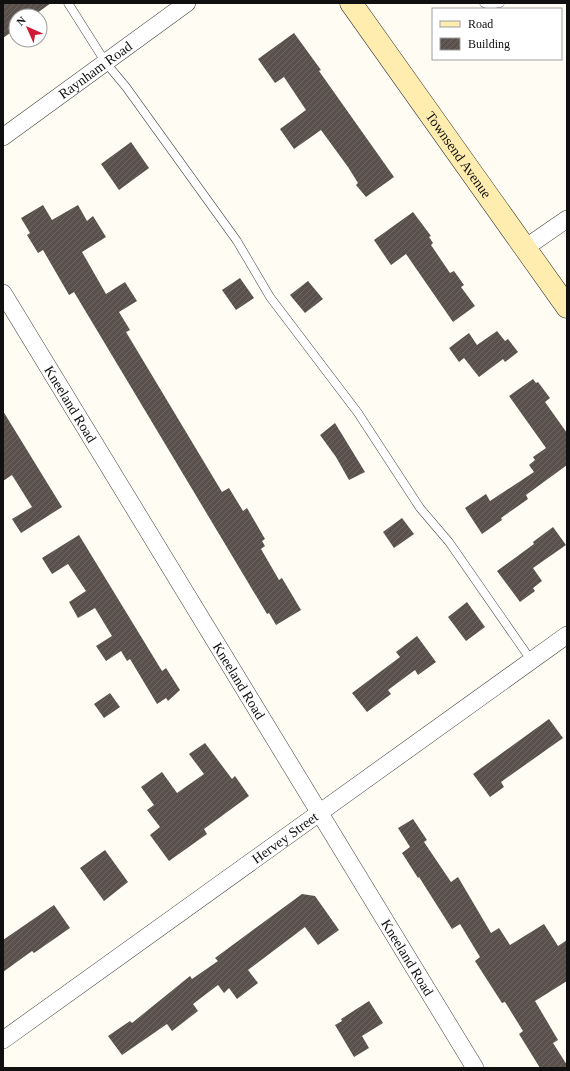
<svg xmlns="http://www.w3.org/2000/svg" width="570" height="1071" font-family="'Times New Roman',serif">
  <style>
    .building { fill: url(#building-hatch) }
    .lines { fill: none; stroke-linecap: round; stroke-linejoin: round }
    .service-casing { stroke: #434343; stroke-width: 9 }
    .minor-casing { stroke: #434343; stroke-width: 18 }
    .secondary-casing { stroke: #323232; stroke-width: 23 }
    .service { stroke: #fff; stroke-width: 8 }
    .minor { stroke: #fff; stroke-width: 17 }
    .secondary { stroke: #ffedaf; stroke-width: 22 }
    .labels { text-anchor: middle; stroke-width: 4; stroke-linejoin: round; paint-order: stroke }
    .street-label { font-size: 14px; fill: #101010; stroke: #fff }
  </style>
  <defs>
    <pattern id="building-hatch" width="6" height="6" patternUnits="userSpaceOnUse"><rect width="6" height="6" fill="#5a504c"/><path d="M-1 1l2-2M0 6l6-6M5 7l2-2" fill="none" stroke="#6d6561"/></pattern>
  </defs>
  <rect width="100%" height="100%" fill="#fffcf4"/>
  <path class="building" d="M3,3h48l-18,13h-17v13l-13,9z
    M294,33l27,37 -2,1 75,106 -28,20 -10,-12 2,-2 -10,-16 -27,-37 -27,19 -14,-20 26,-19 -22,-33 -9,6 -17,-24z
    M131,142l18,26 -30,22 -18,-26z
    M43,205l9,15 26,-15 9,16 6,-5 13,21 -24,15 24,42 19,-12 12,19 -18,11 11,18 -4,2 96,160 7,-4 14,23 4,-3 18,31 -3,2 3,5 -4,3 18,31 3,-2 19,32 -25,15 -7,-12 -2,1 -193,-322 -5,3 -26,-45 -5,3 -11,-18 3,-2 -9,-15z
    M413,212l18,24 -2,1 4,6 -2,2 19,28 4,-2 10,14 -3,2 14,19 -22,16 -47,-68 -15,11 -17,-25z
    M240,278l14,20 -18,12 -14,-20z
    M308,281l15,18 -18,14 -15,-18z
    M497,331l8,10 3,-2 10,13 -13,10 -2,-3 -24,18 -15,-19 -5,4 -10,-14 20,-15 8,12z
    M533,379l3,4 2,-1 12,16 -5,4 22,31v32l-41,30 2,4 -27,19 1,2 -20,14 -17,-26 21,-14 4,7 44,-29 -5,-7 6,-5 -2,-3 13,-9 -37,-52z
    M3,411l59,96 -41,26 -9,-14 20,-12 -20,-32 -9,6z
    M335,423l30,49 -16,8 -13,-23 -16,-22z
    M402,518l12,16 -20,14 -11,-16z
    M553,527l13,18 -33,23 9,13 -9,7 2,3 -15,11 -23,-31 37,-27 -1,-2z
    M79,535l83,136 4,-3 14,22 -12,11 -2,-3 -9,6 -27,-45 -3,2 -6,-10 -15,10 -10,-15 16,-10 -17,-28 -17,10 -9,-16 17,-11 -18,-27 -16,10 -10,-16z
    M467,602l18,25 -19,14 -18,-24z
    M417,636l19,26 -18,13 -3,-5 -27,20 3,4 -24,18 -15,-19 48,-36 -4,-5z
    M110,693l10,14 -16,11 -10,-14z
    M549,719l14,19 -62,44 3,5 -14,10 -17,-23z
    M205,743l27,36 3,-3 14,20 -45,33 3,5 -38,27 -19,-26 10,-8 -13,-17 7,-5 -13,-18 21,-15 15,21 27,-19 -15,-20z
    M413,819l14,21 -3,2 27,40 7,-5 33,56 8,-5 11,17 34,-21 14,22 9,-6v41l-32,20 23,39 -5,3 14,22v3h-27l-21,-34 4,-3 -18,-29 -3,1 -27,-42 5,-4 -20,-33 -8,5 -33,-52 -1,1 -16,-25 8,-6 -12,-19z
    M105,850l23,32 -24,19 -24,-33z
    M302,894l13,2 24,34 -21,15 -13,-18 -57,43 10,13 -21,16 -8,-11 -5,5 -6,-8 -25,19 5,7 -26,20 -5,-7 -45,31 -14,-19 22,-15 2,2 58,-47 2,3 26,-18 -3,-3z
    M54,905l16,23 -36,25 -2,-2 -29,21v-32z
    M369,1001l14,22 -21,13 7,12 -15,9 -19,-32 7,-4 -1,-2z"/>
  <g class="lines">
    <g class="service-casing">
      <path id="service" d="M68,3l38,60 20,24 111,154 33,56 88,116 62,95 29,34 82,118
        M484,3l5,2 11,-2"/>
    </g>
    <g class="minor-casing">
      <g id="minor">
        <path id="s1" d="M3,137l184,-134"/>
        <path d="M525,248l42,-29"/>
        <path id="s2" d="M3,293l472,775"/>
        <path id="s3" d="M3,1040l564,-405"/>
      </g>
    </g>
    <g class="secondary-casing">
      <g id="secondary">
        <path id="s4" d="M351,3l216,304"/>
      </g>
    </g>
    <use href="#service" class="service"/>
    <use href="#minor" class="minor"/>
    <use href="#secondary" class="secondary"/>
  </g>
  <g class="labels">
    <g class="street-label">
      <text dy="5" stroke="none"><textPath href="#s1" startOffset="114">Raynham Road</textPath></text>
      <text dy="5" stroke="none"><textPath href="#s4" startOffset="186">Townsend Avenue</textPath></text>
      <text dy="5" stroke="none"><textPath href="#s2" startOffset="130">Kneeland Road</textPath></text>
      <text dy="5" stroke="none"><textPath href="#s2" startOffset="454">Kneeland Road</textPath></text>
      <text dy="5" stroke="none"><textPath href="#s3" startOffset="347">Hervey Street</textPath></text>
      <text dy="5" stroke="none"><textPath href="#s2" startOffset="778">Kneeland Road</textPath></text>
    </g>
  </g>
  <rect width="570" height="1071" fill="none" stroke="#101010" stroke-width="8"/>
  <rect x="432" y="8" width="130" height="52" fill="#ffffff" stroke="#9f9f9f"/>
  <rect x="440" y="21" width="20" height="6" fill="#ffedaf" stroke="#9f9f9f"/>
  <text x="468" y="28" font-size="12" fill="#101010">Road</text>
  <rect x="440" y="38" width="20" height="12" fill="url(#building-hatch)" stroke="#9f9f9f"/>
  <text x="468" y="48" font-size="12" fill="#101010">Building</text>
  <g transform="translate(28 28) rotate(315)"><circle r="19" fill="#ffffff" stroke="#9f9f9f"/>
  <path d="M0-3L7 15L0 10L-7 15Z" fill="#cf1a36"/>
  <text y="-6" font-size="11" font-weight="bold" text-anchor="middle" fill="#101010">N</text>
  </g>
</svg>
